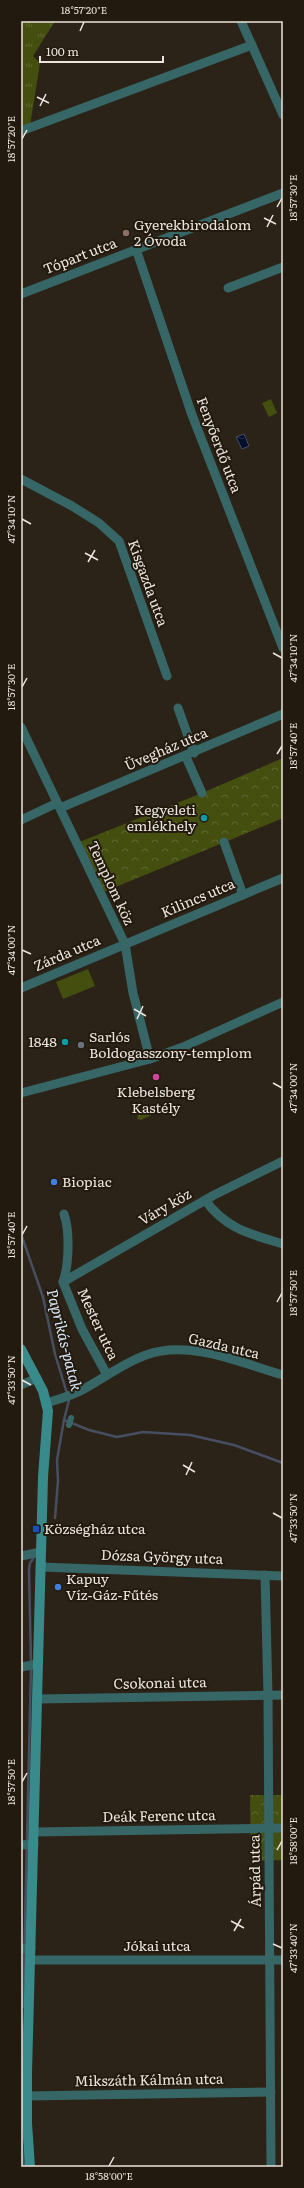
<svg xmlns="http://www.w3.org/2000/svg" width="304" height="2188" viewBox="0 0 304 2188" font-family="Literata,serif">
<defs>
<pattern id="grass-tufts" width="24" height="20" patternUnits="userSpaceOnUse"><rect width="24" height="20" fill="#444e0f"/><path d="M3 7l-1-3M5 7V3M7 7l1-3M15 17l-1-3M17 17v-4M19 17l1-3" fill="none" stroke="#5f6732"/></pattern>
<pattern id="park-crowns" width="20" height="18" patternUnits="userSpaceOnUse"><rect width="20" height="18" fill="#444e0f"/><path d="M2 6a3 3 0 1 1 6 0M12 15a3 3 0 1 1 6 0" fill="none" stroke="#5f6732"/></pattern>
<pattern id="water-ripples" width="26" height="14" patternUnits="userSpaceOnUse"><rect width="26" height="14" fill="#000f2d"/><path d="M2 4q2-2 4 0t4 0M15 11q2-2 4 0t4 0" fill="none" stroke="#25324b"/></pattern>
</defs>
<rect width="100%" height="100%" fill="#2c2318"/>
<g fill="url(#grass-tufts)">
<path d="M21,21H55L33,56L40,63L30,126L21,129Z"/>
<path d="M152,1108L156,1110V1113L141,1120L137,1119L138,1115Z"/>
</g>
<g fill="url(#park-crowns)">
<path d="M283,758V818L101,893L77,843L202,793Z"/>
<path d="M250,1795H283V1860L251,1861Z"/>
</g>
<g fill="#444e0f">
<path d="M271,399L277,413L269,417L262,403Z"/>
<path d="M88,969L95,986L63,999L56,982Z"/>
</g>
<path fill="url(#water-ripples)" stroke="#464f62" d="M244,434L249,446L242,449L236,437Z"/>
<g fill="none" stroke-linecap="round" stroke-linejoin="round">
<g stroke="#464f62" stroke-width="2.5">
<path d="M21,1234L43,1297L55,1354L69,1400L64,1420L89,1430L117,1437L143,1432L190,1435L234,1445L283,1463"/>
<path d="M55,1518L58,1481L57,1460L64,1420"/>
<path d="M31,1663L29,1570L30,1563L33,1559"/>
<path d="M23,2007L31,1668"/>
<path d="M21,2062L22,2024"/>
<path d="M21,2138L24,2167"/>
</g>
<path stroke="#376666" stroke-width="6" d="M69,1425L71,1418"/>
<g stroke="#376666" stroke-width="9">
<path d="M241,21L283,115"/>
<path d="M21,131L252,45"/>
<path d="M136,249L192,415L283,648"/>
<path d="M228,288L283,267"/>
<path d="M21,294L283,193"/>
<path d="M21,479L72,506L99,523L119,541L167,676"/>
<path d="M178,708L194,753"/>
<path d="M21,727L125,944L133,993L150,1059"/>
<path d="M186,757L202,793"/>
<path d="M60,808L283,714"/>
<path d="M21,820L57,803"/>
<path d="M224,842L243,895"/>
<path d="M21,988L283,878"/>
<path d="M21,1093L150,1059L183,1047L283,1002"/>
<path d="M205,1200C226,1229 250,1234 283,1244"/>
<path d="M64,1214C70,1231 69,1265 63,1282L82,1329L107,1375"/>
<path d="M63,1282L214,1195L283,1161"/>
<path d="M21,1385L37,1378"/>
<path d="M47,1403C58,1399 71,1396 82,1390C103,1379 123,1363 146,1355C189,1339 241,1363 283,1375"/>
<path d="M21,1556L41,1552"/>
<path d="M41,1567L283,1576"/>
<path d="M265,1575L268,1695L271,2167"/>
<path d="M21,1667L38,1664"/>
<path d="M38,1699L283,1695"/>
<path d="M35,1832L283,1828"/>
<path d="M21,1845L34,1844"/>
<path d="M21,1949L31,1948"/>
<path d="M31,1960H283"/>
<path d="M27,2096L271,2092"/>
</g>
<path stroke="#398a8b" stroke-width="10" d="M21,1349L43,1391L48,1411L43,1477L27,2072V2123L30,2167"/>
</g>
<path fill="none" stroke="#ebe5dd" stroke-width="1.5" d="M80,31L84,22M37,97L49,103M40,106L46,94M22,139L27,130M277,207L282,198M264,218L276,224M267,227L273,215M22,519L31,524M85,553L98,560M88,562L95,550M273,653L282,658M22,687L27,678M277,754L282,746M22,950L31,954M134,1009L146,1016M137,1019L143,1006M273,1083L282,1088M22,1235L27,1226M277,1302L282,1293M22,1380L31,1385M183,1465L195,1472M186,1475L192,1462M273,1513L282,1518M22,1782L27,1773M277,1850L282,1841M231,1921L244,1928M234,1931L241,1919M273,1944L282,1948M109,2166L114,2157"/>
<circle fill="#8d6e63" stroke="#221a0e" stroke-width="1.5" cx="126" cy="233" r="4"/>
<g fill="#0f9aa8" stroke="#221a0e" stroke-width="1.5">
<circle cx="204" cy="818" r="4"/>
<circle cx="65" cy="1042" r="4"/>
</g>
<circle fill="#6b7280" stroke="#221a0e" stroke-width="1.5" cx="81" cy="1045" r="4"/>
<circle fill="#d1479c" stroke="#221a0e" stroke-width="1.5" cx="156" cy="1077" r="4"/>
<g fill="#3f7fe0" stroke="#221a0e" stroke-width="1.5">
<circle cx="54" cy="1182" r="4"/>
<circle cx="58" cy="1587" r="4"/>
</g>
<rect fill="#1a4fb4" stroke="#221a0e" stroke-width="1.5" x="32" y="1525" width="8" height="8" rx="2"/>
<g text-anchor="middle" stroke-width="4" stroke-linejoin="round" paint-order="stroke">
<g font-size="14" fill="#ebe5dd" stroke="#221a0e" text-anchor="start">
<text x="134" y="230">Gyerekbirodalom<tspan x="134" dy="16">2 Óvoda</tspan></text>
<text x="196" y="815" text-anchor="end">Kegyeleti<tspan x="196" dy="16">emlékhely</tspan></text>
<text x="89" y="1042">Sarlós<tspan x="89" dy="16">Boldogasszony-templom</tspan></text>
<text x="57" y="1047" text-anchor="end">1848</text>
<text x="156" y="1097" text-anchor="middle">Klebelsberg<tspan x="156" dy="16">Kastély</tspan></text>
<text x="62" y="1187">Biopiac</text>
<text x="44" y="1534">Községház utca</text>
<text x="66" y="1584">Kapuy<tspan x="66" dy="16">Víz-Gáz-Fűtés</tspan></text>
</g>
<g font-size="14" fill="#ebe5dd" stroke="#221a0e">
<text transform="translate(80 256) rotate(-21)" y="5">Tópart utca</text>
<text transform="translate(219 445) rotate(69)" y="5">Fenyőerdő utca</text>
<text transform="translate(148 583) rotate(70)" y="5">Kisgazda utca</text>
<text transform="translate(166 749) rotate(-23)" y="5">Üvegház utca</text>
<text transform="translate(111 883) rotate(65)" y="5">Templom köz</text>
<text transform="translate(198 898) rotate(-23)" y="5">Kilincs utca</text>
<text transform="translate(67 953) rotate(-23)" y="5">Zárda utca</text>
<text transform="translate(165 1207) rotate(-30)" y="5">Váry köz</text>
<text transform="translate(98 1324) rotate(65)" y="5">Mester utca</text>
<text transform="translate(224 1346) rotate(13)" y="5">Gazda utca</text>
<text transform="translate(162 1557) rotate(2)" y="5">Dózsa György utca</text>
<text transform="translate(160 1683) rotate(-1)" y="5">Csokonai utca</text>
<text transform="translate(159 1816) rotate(-1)" y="5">Deák Ferenc utca</text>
<text transform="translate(255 1871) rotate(-91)" y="5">Árpád utca</text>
<text x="157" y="1951">Jókai utca</text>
<text transform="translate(149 2080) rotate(-1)" y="5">Mikszáth Kálmán utca</text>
</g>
<g font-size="15" font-style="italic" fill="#d8e6f8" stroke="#221a0e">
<text transform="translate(64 1340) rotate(76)" y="5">Paprikás-patak</text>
</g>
</g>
<rect width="304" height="2188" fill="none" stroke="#221a0e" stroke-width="44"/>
<path d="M40 56v6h123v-6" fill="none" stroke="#ebe5dd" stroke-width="2"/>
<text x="46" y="56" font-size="12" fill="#ebe5dd" stroke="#221a0e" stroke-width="3" paint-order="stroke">100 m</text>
<rect x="22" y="22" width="260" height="2144" fill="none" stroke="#ebe5dd" stroke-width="1.5"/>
<g font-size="10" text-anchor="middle" fill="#ebe5dd">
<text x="84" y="14">18°57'20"E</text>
<text transform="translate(11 139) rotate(-90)" y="4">18°57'20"E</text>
<text transform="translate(293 198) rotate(-90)" y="4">18°57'30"E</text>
<text transform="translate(11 519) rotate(-90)" y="4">47°34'10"N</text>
<text transform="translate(293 658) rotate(-90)" y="4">47°34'10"N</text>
<text transform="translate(11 687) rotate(-90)" y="4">18°57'30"E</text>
<text transform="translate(293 746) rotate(-90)" y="4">18°57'40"E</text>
<text transform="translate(11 950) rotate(-90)" y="4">47°34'00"N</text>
<text transform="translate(293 1088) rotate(-90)" y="4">47°34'00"N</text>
<text transform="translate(11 1235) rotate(-90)" y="4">18°57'40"E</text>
<text transform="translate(293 1293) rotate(-90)" y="4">18°57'50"E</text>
<text transform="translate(11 1380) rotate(-90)" y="4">47°33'50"N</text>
<text transform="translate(293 1518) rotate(-90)" y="4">47°33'50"N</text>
<text transform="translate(11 1782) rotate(-90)" y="4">18°57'50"E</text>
<text transform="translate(293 1841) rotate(-90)" y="4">18°58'00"E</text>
<text transform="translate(293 1948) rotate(-90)" y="4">47°33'40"N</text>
<text x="109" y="2180">18°58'00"E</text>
</g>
</svg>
